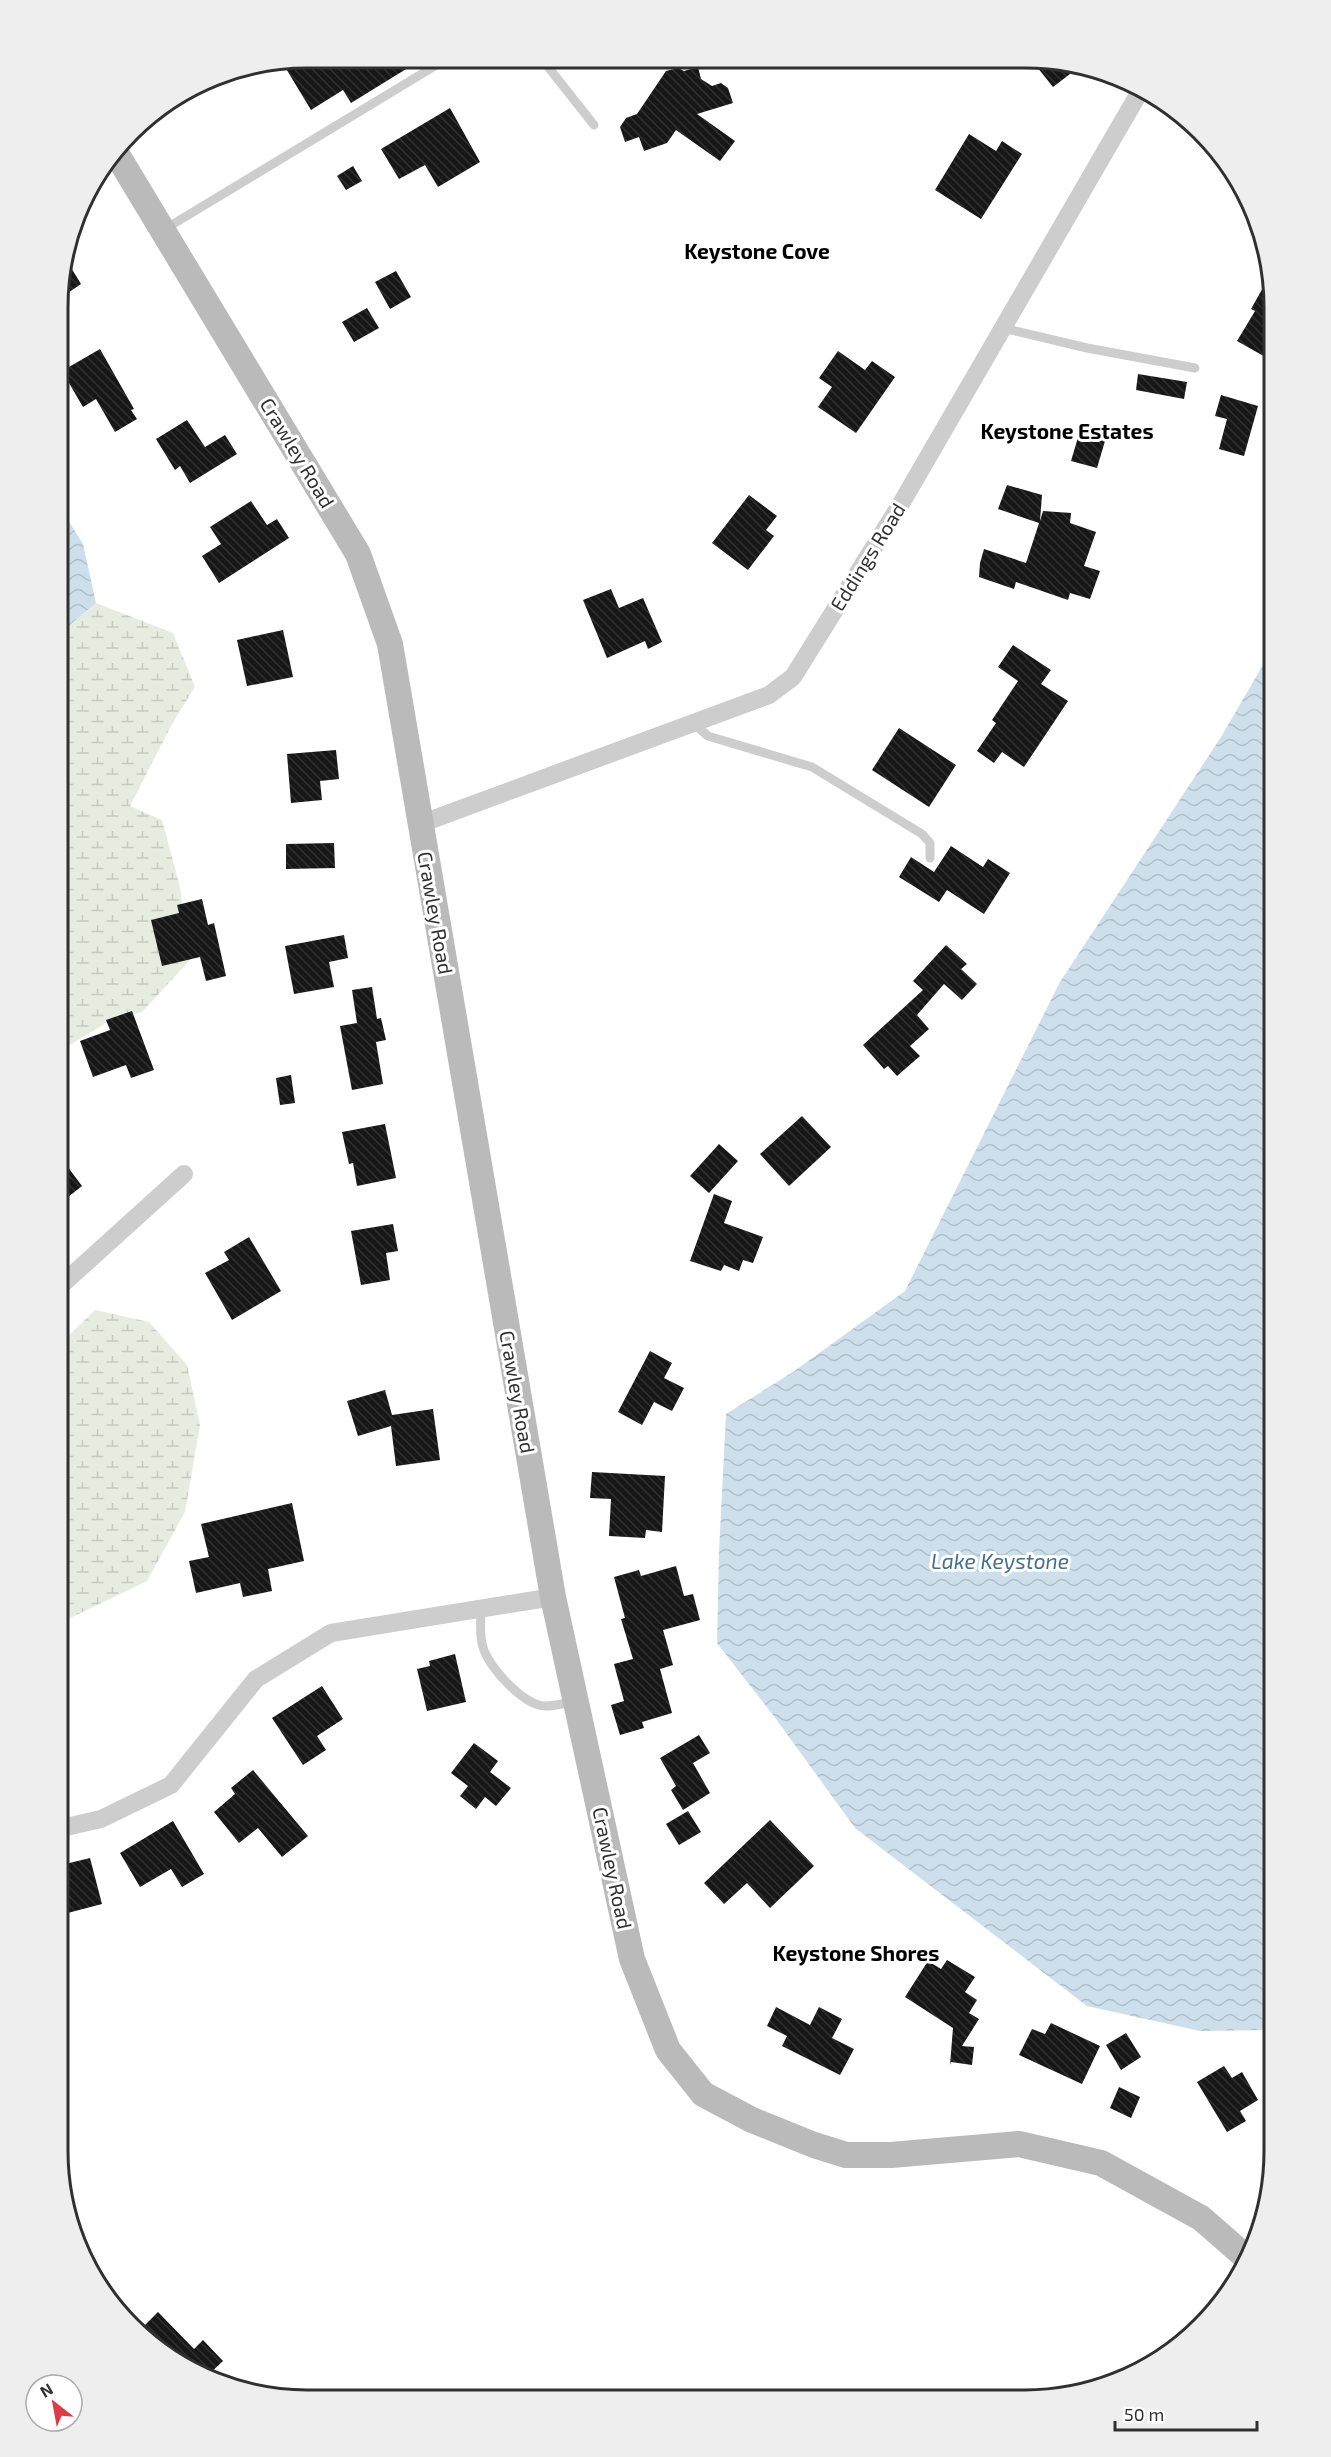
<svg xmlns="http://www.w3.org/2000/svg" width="1331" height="2457" viewBox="0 0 1331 2457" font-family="'Exo 2',sans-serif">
<defs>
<pattern id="wetland-marsh" width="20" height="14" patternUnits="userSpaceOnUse" patternTransform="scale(1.5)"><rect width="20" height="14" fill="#e6ecdf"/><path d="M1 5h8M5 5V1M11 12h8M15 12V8" fill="none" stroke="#c6cbc0"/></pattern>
<pattern id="water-waves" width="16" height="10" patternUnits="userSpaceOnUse" patternTransform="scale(1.5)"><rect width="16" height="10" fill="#ccdfeb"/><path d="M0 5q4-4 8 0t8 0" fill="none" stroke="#b0c0ca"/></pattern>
<pattern id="building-back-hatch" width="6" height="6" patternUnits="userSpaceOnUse" patternTransform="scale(1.5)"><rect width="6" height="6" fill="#171717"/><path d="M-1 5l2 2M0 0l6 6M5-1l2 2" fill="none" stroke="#303030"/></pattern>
</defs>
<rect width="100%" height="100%" fill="#fff"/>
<g fill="url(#wetland-marsh)">
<path d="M96,603L173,633L195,687L172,724L130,806L162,820L180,887L190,960L142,1012L111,1020L58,1052L59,634Z"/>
<path d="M95,1310L149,1322L187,1365L200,1425L185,1512L147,1581L66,1620L58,1619V1346Z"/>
</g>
<g fill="url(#water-waves)">
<path d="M59,505L83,544L96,603L59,634Z"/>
<path d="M1274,646L1273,2030L1200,2031L1087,2006L855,1828L776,1719L717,1643L719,1552L726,1414L793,1372L905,1291L1060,982L1221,737Z"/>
</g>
<g fill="url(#building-back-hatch)">
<path d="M307,57H325L331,67L347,57L424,58L351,103L343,90L311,110L285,67L297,59Z"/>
<path d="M1033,62H1061L1070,74L1053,87Z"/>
<path d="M698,67L701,79L712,86L721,83L728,88L733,103L697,114L735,141L720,161L676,130L667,143L644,151L639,137L625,142L620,127L626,118L637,114L666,71L678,68L684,71Z"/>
<path d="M450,108L480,162L438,187L425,165L399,179L381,149Z"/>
<path d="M969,134L996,151L1002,141L1022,154L981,219L935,190Z"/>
<path d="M353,166L362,181L346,190L337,176Z"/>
<path d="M70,266L81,284L59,299L60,272Z"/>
<path d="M396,271L411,297L390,309L375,282Z"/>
<path d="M1269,277L1274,307V362L1237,341L1255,311L1251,309Z"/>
<path d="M367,308L379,328L354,342L342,322Z"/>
<path d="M100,349L134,409L131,410L137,419L115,432L96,399L83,407L62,371Z"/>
<path d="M838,351L865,370L872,361L895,377L856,433L818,407L832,387L819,378Z"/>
<path d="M1138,374L1187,382L1184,399L1136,390Z"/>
<path d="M1221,395L1258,406L1244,456L1219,449L1227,419L1215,416Z"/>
<path d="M187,420L205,447L225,435L237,454L190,483L180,466L175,470L156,439Z"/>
<path d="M1079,434L1105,441L1097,468L1071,461Z"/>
<path d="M1007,485L1042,495L1040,521L1043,511L1071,513L1070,523L1096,532L1084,566L1100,571L1090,599L1070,593L1068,600L1016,582L1014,589L979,577L980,563L984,549L1026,563L1039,523L998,509Z"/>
<path d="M749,495L777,516L766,530L774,536L748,570L712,543Z"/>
<path d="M251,501L267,525L277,519L289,538L219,583L202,556L221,544L210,527Z"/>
<path d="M611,589L619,608L643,598L662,642L648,649L645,641L607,658L583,600Z"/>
<path d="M283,630L293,677L247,686L237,640Z"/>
<path d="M1013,645L1051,670L1041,684L1068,701L1024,767L1002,752L994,763L977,751L996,723L992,720L1018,681L998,667Z"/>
<path d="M899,728L956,765L929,807L872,770Z"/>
<path d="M336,750L339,779L320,781L322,800L291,803L287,754Z"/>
<path d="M334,843L335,868L286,869V844Z"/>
<path d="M951,846L983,867L988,859L1010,873L984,914L947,890L939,902L899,877L911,857L934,872Z"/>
<path d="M202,899L208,925L214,923L226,976L206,981L200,957L162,966L151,920L179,913L177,905Z"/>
<path d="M344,935L348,958L329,962L334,987L294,994L285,946Z"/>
<path d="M946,945L967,964L961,969L977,984L962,1000L944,984L917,1015L929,1029L910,1046L920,1056L897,1076L888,1066L884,1069L863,1045L923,990L913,981Z"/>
<path d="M372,987L377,1019L381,1018L386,1040L376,1042L383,1084L352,1090L340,1026L357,1023L352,990Z"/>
<path d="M132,1011L154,1070L131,1078L126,1065L93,1077L80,1041L110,1030L106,1020Z"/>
<path d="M291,1075L295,1103L280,1105L276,1078Z"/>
<path d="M802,1116L831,1147L789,1186L760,1154Z"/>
<path d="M385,1124L396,1178L357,1186L353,1163L349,1164L342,1132Z"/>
<path d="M719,1144L738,1161L709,1193L690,1176Z"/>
<path d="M58,1154L82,1186L58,1205Z"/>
<path d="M714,1194L732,1201L724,1223L763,1237L753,1263L743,1260L739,1271L724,1265L721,1271L690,1261Z"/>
<path d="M393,1224L398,1251L386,1253L390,1280L361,1285L351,1231Z"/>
<path d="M249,1237L281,1291L232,1320L205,1273L229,1260L224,1252Z"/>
<path d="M650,1351L672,1363L664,1378L684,1388L672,1411L654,1402L642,1425L618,1412Z"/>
<path d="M385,1390L392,1415L433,1409L440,1460L396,1466L391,1426L358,1436L347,1401Z"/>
<path d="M592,1472L665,1476L662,1532L646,1530L645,1538L609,1536L611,1499L590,1498Z"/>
<path d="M292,1503L304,1561L268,1569L272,1591L243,1597L240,1583L196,1593L189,1561L209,1557L201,1524Z"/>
<path d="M676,1566L684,1596L693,1594L700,1620L663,1630L673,1665L660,1669L672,1713L642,1722L644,1728L620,1735L611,1705L624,1701L614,1664L633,1659L621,1619L625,1618L614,1577L639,1570L641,1576Z"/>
<path d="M455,1654L466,1702L427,1711L417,1669L430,1666L429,1661Z"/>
<path d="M322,1686L343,1719L317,1736L326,1750L303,1765L272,1718Z"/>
<path d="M699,1735L710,1753L693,1763L710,1793L683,1810L671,1790L676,1786L660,1758Z"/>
<path d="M474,1743L498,1761L490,1772L511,1788L496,1806L485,1797L476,1809L460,1796L468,1786L451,1773Z"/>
<path d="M253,1770L308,1836L282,1857L258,1828L239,1843L214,1812L235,1794L231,1788Z"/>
<path d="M688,1811L701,1832L679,1845L666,1824Z"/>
<path d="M770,1820L814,1866L770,1908L747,1883L724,1904L704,1883Z"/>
<path d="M173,1821L204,1874L182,1887L171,1869L140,1887L120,1853Z"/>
<path d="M90,1858L102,1904L60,1915L57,1907V1866Z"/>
<path d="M947,1960L975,1977L965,1992L977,2000L969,2013L979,2019L962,2046L974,2047L972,2065L951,2062L950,2065L953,2028L905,1997L928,1961L941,1969Z"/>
<path d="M776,2007L810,2025L819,2007L842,2019L832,2038L854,2049L840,2075L782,2046L787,2036L767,2026Z"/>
<path d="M1051,2023L1100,2046L1082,2084L1019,2055L1032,2029L1045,2034Z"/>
<path d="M1126,2033L1141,2057L1121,2070L1106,2045Z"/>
<path d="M1224,2066L1232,2078L1242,2072L1258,2100L1240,2111L1246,2121L1227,2132L1197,2082Z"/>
<path d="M1119,2087L1140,2097L1131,2118L1110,2108Z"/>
<path d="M158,2312L194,2349L203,2340L223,2361L206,2377L197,2374L142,2338L137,2333Z"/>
</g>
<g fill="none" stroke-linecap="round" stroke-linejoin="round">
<g stroke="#cdcdcd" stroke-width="9">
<path d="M541,58L594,125"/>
<path d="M165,229L448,58"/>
<path d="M1003,328L1087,348L1195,368"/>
<path d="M693,723L708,736L812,767L922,834L930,843V858"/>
<path d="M481,1609C481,1621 479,1635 483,1647C488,1667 524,1706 546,1706C555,1706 565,1703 574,1702"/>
</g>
<g stroke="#cdcdcd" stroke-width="18">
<path d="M420,824L769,695L793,677L902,502L1142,88"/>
<path d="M58,1288L184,1174"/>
<path d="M57,1829L101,1819L171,1785L256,1679L331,1633L553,1597"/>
</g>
<path stroke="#bababa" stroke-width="26" d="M116,153L358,554L390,644L553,1597L632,1959L668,2050L703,2094L752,2120L814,2145L846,2155H891L1019,2144L1101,2163L1201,2218L1248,2259"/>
</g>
<g text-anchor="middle" stroke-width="6" stroke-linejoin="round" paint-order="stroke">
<g font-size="20" fill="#303030" stroke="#fff">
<text transform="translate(297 453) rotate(59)" y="7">Crawley Road</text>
<text transform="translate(868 557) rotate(-58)" y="7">Eddings Road</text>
<text transform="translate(435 913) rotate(80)" y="7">Crawley Road</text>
<text transform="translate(517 1392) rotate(80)" y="7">Crawley Road</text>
<text transform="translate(612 1868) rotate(78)" y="7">Crawley Road</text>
</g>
<g font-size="21" font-weight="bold" fill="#000" stroke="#fff">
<text x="757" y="259">Keystone Cove</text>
<text x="1067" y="439">Keystone Estates</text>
<text x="856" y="1961">Keystone Shores</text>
</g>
<g font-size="21" font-style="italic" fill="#41708f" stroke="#fff">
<text x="1000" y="1569">Lake Keystone</text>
</g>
</g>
<path d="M0 0H1331V2457H0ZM307 68H1025A239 239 0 0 1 1264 307V2151A239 239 0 0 1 1025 2390H307A239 239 0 0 1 68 2151V307A239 239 0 0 1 307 68Z" fill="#eee" fill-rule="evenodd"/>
<path fill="none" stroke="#303030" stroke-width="3" d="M307 68H1025A239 239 0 0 1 1264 307V2151A239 239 0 0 1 1025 2390H307A239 239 0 0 1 68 2151V307A239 239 0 0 1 307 68Z"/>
<g transform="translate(54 2403) rotate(329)"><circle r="28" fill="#ffffff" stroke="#acacac" stroke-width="1.5"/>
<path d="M0-4.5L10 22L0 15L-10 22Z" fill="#de3b46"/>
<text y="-9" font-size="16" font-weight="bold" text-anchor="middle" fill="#303030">N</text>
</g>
<path d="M1115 2421v9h142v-9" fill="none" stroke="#303030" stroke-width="3"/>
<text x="1124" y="2421" font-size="18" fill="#303030" stroke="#ffffff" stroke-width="4.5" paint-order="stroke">50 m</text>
</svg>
